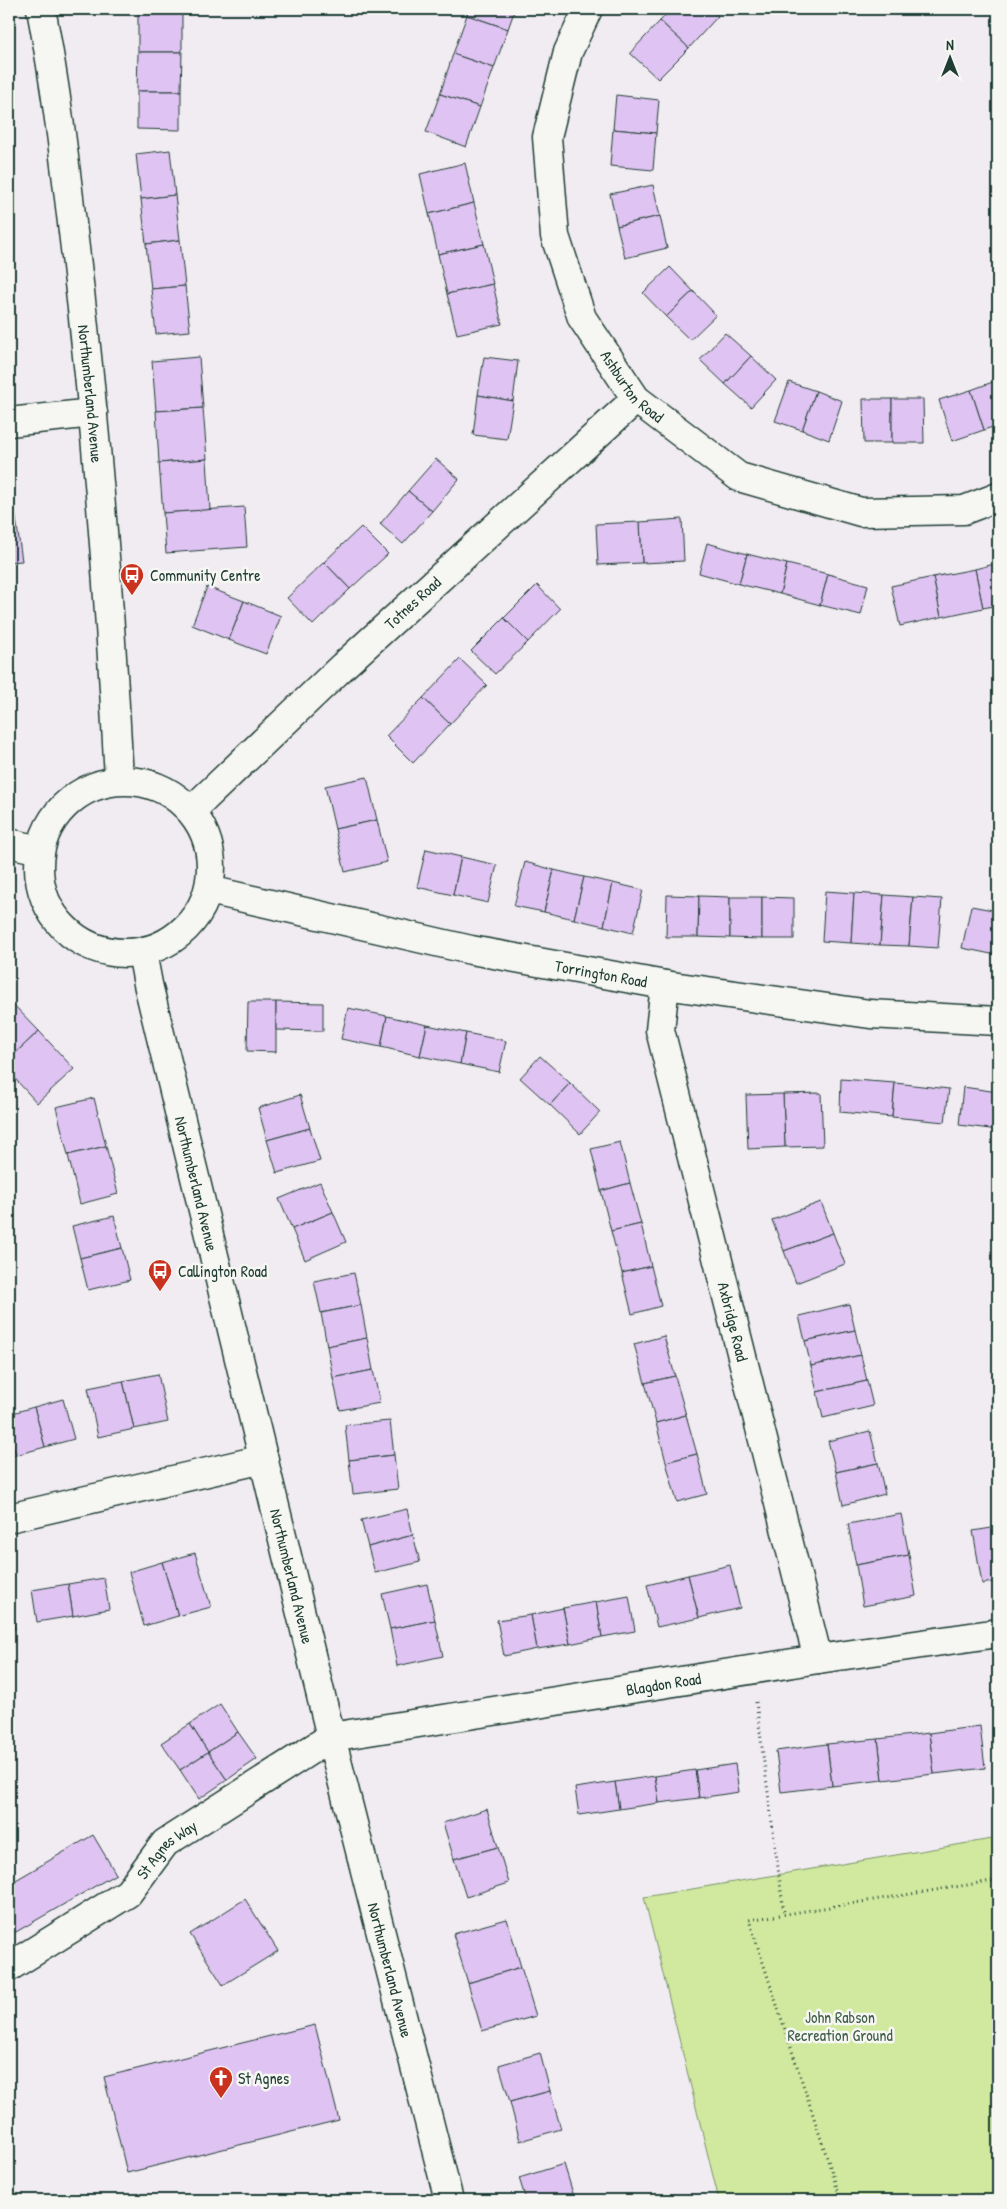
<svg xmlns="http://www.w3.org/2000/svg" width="1007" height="2209" viewBox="0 0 1007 2209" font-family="'Patrick Hand',sans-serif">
<rect width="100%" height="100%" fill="#f1ecf2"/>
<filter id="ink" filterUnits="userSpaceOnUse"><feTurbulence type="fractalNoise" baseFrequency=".02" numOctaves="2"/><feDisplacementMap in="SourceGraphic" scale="10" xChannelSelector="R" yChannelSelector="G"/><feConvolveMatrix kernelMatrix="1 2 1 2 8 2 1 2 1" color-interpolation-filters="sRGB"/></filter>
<g filter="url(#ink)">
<path fill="#d0e99f" stroke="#78936a" d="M998,1838V2200H719L644,1897Z"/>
<g fill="#dfc3f2" stroke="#1f3d34">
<rect x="138" y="9" width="44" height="4"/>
<path d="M469,9H515L508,29L467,15Z"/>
<path d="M671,9H710L718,16L689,48L660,21Z"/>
<rect x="138" y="13" width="44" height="39"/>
<path d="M467,15L508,29L494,68L453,54Z"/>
<path d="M660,21L689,48L658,79L630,53Z"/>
<path d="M138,52H182L181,91H137Z"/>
<path d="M453,54L494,68L480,107L440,94Z"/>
<path d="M137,91H181V130L137,129Z"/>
<path d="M440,94L480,107L466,147L426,132Z"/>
<path d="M616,95L659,100L656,133L613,129Z"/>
<path d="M613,129L656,133L653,170L610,166Z"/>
<path d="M170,150L175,195L141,199L136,154Z"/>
<path d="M465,163L474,203L429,214L420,174Z"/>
<path d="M653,185L660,216L617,226L610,194Z"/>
<path d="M175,195L180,240L146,244L141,199Z"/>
<path d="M474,203L484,244L438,254L429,214Z"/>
<path d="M660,216L667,248L625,258L617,226Z"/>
<path d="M180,240L185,286L151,289L146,244Z"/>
<path d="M484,244L493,284L447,294L438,254Z"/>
<path d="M670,267L693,291L666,317L643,293Z"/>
<path d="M493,284L502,324L457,334L447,294Z"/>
<path d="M185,286L190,331L156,334L151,289Z"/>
<path d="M693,291L716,315L690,340L666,317Z"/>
<path d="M725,333L751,356L725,384L700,360Z"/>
<path d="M751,356L776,380L751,407L725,384Z"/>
<path d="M199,357L203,408L156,411L152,361Z"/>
<path d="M484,357L518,361L513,401L478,395Z"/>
<path d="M998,380V425L984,430L971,390Z"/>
<path d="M789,382L816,391L802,430L775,421Z"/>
<path d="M971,390L984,430L952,441L939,400Z"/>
<path d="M816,391L842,401L829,440L802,430Z"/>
<path d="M478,395L513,401L507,439L473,435Z"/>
<path d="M863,399H892V443H864Z"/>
<path d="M892,399H923L924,443H892Z"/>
<path d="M203,408L207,459L159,463L156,411Z"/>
<path d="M207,459L210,510L163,513L159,463Z"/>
<path d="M436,459L459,479L432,511L408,491Z"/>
<path d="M9,476H10L22,561L9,562Z"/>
<path d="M408,491L432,511L403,544L380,524Z"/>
<path d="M244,507L247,547L166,553L163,513Z"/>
<path d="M682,519L684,561L642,563L640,522Z"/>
<path d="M640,522L642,563L598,565L596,524Z"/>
<path d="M361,527L388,554L350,589L324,562Z"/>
<path d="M707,543L747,554L739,584L699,573Z"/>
<path d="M747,554L787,564L780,594L739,584Z"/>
<path d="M324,562L350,589L313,625L287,598Z"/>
<path d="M998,563V605L983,608L975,569Z"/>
<path d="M787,564L828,574L820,605L780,594Z"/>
<path d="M975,569L983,608L941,617L933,577Z"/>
<path d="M828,574L868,585L861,615L820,605Z"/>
<path d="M933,577L941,617L900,626L891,586Z"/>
<path d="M537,585L560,609L528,642L504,618Z"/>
<path d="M207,587L244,601L229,640L192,625Z"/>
<path d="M244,601L281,616L266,654L229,640Z"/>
<path d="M504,618L528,642L495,674L471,651Z"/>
<path d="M460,659L487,685L450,724L423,698Z"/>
<path d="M423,698L450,724L413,763L386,736Z"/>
<path d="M367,777L377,820L335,829L325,786Z"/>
<path d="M377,820L387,862L345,872L335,829Z"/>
<path d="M426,849L461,857L453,895L417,887Z"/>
<path d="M461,857L497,865L488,903L453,895Z"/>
<path d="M525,862L554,870L544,912L514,906Z"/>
<path d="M554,870L584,877L574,919L544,912Z"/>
<path d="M584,877L613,883L604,926L574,919Z"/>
<path d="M613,883L643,890L633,933L604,926Z"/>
<path d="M825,891L854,893L851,943L822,941Z"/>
<path d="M854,893L884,895L880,945L851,943Z"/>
<path d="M667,895L699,896L698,937H666Z"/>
<path d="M884,895L913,897L909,946L880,945Z"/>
<path d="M699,896L730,897V938L698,937Z"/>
<path d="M730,897H762V939L730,938Z"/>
<path d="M762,897L794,898V939H762Z"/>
<path d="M913,897L942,899L938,948L909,946Z"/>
<path d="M971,906L998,911V943L996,955L962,948Z"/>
<path d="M9,1000L39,1031L9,1059Z"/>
<path d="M248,1002H276V1052L247,1051Z"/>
<path d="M276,1002L323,1003V1031L276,1030Z"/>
<path d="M348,1008L387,1016L381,1047L341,1039Z"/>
<path d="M387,1016L427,1025L420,1056L381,1047Z"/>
<path d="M427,1025L466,1033L460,1064L420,1056Z"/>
<path d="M39,1031L74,1069L37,1103L9,1072V1059Z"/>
<path d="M466,1033L506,1041L499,1072L460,1064Z"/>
<path d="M540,1056L570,1083L550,1105L520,1078Z"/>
<path d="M841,1079L895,1083L892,1117L840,1112Z"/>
<path d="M570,1083L600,1112L580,1134L550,1105Z"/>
<path d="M895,1083L949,1089L945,1122L892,1117Z"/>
<path d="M963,1087L998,1092V1130L959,1125Z"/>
<path d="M821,1093L823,1146L785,1147L783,1094Z"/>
<path d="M783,1094L785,1147L748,1149L746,1095Z"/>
<path d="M300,1095L310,1128L267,1140L258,1108Z"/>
<path d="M94,1098L106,1146L68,1155L56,1107Z"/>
<path d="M310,1128L320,1161L277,1173L267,1140Z"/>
<path d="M620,1142L630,1183L601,1191L591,1149Z"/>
<path d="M106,1146L118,1194L80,1204L68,1155Z"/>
<path d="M320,1182L333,1212L292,1229L279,1199Z"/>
<path d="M630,1183L641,1224L611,1231L601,1191Z"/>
<path d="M821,1202L833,1233L784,1251L772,1220Z"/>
<path d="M333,1212L346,1242L305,1260L292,1229Z"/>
<path d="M114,1216L122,1248L80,1258L72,1226Z"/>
<path d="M641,1224L651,1266L622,1273L611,1231Z"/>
<path d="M833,1233L845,1264L796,1283L784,1251Z"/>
<path d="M122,1248L130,1280L88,1290L80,1258Z"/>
<path d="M651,1266L661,1306L632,1314L622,1273Z"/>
<path d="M354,1273L361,1305L321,1313L314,1281Z"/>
<path d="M849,1304L855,1330L805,1341L799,1316Z"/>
<path d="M361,1305L367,1338L327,1346L321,1313Z"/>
<path d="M855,1330L861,1355L811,1366L805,1341Z"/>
<path d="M664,1336L675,1376L645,1383L634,1344Z"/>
<path d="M367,1338L373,1370L333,1378L327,1346Z"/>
<path d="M861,1355L867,1381L817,1392L811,1366Z"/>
<path d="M373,1370L380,1403L340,1410L333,1378Z"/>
<path d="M158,1374L168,1422L134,1429L123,1381Z"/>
<path d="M675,1376L686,1415L656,1423L645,1383Z"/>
<path d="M123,1381L134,1429L98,1437L88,1388Z"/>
<path d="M867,1381L873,1406L823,1418L817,1392Z"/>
<path d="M63,1399L74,1439L45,1447L34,1407Z"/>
<path d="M34,1407L45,1447L16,1455L9,1431V1414Z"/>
<path d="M686,1415L697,1454L666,1462L656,1423Z"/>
<path d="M390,1421L394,1455L349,1460L345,1425Z"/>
<path d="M9,1431L16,1455L9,1457Z"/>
<path d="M870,1431L878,1463L836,1472L828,1441Z"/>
<path d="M697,1454L707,1494L677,1502L666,1462Z"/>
<path d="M394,1455L398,1489L353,1494L349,1460Z"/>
<path d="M878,1463L885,1494L843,1505L836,1472Z"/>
<path d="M407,1509L413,1535L368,1547L361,1520Z"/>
<path d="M901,1514L909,1555L856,1565L848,1524Z"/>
<path d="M998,1527V1581L982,1584L973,1531Z"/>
<path d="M413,1535L420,1562L375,1573L368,1547Z"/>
<path d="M195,1553L211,1607L178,1616L162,1562Z"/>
<path d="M909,1555L916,1596L863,1606L856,1565Z"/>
<path d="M162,1562L178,1616L144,1626L129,1572Z"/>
<path d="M730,1565L740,1608L699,1618L688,1575Z"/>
<path d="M688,1575L699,1618L657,1627L647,1585Z"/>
<path d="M104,1578L109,1609L73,1616L68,1584Z"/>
<path d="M68,1584L73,1616L37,1622L32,1590Z"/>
<path d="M427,1584L435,1620L390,1629L382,1594Z"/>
<path d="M629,1596L635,1631L602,1637L596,1602Z"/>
<path d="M596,1602L602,1637L570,1644L563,1608Z"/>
<path d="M9,1605L15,1629L9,1630Z"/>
<path d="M563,1608L570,1644L537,1649L531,1615Z"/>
<path d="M531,1615L537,1649L504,1656L497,1620Z"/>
<path d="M435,1620L443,1656L397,1666L390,1629Z"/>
<path d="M220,1704L238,1732L208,1752L190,1724Z"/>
<path d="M190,1724L208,1752L180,1770L161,1743Z"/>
<path d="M980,1726L985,1768L934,1774L929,1733Z"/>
<path d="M238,1732L257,1759L227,1780L208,1752Z"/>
<path d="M929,1733L934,1774L883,1780L878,1739Z"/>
<path d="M878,1739L883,1780L832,1786L827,1744Z"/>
<path d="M827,1744L832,1786L781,1792L776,1751Z"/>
<path d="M208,1752L227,1780L199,1799L180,1770Z"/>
<path d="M735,1764L739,1792L699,1798L695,1770Z"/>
<path d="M695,1770L699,1798L659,1803L655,1776Z"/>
<path d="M655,1776L659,1803L619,1809L615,1782Z"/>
<path d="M615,1782L619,1809L579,1815L575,1788Z"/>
<path d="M487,1809L498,1847L454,1859L443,1823Z"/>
<path d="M93,1835L116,1874L9,1936V1884Z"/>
<path d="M498,1847L509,1883L466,1897L454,1859Z"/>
<path d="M245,1899L278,1951L223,1985L190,1934Z"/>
<path d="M507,1919L521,1967L468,1983L453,1934Z"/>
<path d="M521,1967L536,2016L482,2031L468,1983Z"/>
<path d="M315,2025L339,2120L127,2173L104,2077Z"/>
<path d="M540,2053L550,2091L510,2102L499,2065Z"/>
<path d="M550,2091L561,2129L520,2141L510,2102Z"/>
<path d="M564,2164L575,2200H526L519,2178Z"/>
</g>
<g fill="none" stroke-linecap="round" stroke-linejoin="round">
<g stroke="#1f3d34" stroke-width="31">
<g id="minor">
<path id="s1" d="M41,9C56,86 65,163 74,240C96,420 110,600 119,780"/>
<path id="s2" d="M588,9L568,52L547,137L555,236L582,318L636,399L739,477L861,512L964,510L998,497"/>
<path d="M9,422L93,413"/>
<circle cx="125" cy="867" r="86"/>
<path id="s3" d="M191,811L343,666L636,399"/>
<path d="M9,843L40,850"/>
<path id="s4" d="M209,890L471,950L665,985L870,1014L998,1021"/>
<path id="s5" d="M142,952L148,984L331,1737L449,2200"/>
<path id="s6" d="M665,985L660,1030L818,1659"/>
<path d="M9,1518L264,1459"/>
<path id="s7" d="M9,1967L128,1893L165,1843L331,1737L818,1659L998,1633"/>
</g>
</g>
<g stroke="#1f3d34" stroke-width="3" stroke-dasharray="1 4" stroke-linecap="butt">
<path d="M756,1702L784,1913"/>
<path d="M841,2200L749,1920L998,1880"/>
</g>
<use href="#minor" stroke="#f6f6f2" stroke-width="28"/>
</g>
</g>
<defs>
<g id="bus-pin" transform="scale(1.25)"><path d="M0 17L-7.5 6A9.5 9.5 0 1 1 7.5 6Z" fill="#c8321e" stroke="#f6f6f2"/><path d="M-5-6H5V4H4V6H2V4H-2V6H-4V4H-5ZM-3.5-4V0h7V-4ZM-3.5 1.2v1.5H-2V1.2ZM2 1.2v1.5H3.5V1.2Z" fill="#fff"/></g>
<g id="church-pin" transform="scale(1.25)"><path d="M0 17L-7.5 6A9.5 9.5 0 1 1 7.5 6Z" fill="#c8321e" stroke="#f6f6f2"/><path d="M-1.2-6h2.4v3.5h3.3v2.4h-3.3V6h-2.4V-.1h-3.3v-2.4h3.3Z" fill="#fff"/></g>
</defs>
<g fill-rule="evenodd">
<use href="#bus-pin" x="132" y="575"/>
<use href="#bus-pin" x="160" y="1271"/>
<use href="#church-pin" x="221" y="2078"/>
</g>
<g text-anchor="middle" stroke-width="5" stroke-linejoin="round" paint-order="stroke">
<g font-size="16" fill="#1f3d34" stroke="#f6f6f2">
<text dy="6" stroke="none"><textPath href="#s2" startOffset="406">Ashburton Road</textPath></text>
<text dy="6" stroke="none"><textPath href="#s1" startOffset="388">Northumberland Avenue</textPath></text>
<text dy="6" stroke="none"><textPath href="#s3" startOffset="304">Totnes Road</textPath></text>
<text dy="6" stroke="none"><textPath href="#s4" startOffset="401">Torrington Road</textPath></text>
<text dy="6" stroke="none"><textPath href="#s5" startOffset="238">Northumberland Avenue</textPath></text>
<text dy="6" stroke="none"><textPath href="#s6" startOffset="346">Axbridge Road</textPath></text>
<text dy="6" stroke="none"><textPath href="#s5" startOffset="642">Northumberland Avenue</textPath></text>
<text dy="6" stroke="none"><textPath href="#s7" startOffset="736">Blagdon Road</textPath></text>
<text dy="6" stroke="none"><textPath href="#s7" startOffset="199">St Agnes Way</textPath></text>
<text dy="6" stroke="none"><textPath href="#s5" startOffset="1048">Northumberland Avenue</textPath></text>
</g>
<g font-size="16" fill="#1f3d34" stroke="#f6f6f2" text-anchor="start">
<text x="150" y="581">Community Centre</text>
<text x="178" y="1277">Callington Road</text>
<text x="238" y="2084">St Agnes</text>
</g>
<g font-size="16" fill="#425f49" stroke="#f6f6f2">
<text x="840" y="2023">John Rabson<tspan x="840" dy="18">Recreation Ground</tspan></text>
</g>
</g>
<rect width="1007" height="2209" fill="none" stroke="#f6f6f2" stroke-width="30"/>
<rect x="15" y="15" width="977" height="2179" fill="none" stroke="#1f3d34" stroke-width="2" filter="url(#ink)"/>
<g transform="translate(950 58)" stroke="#f6f6f2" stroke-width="4" paint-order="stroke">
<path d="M0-4L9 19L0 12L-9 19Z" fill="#1f3d34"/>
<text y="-8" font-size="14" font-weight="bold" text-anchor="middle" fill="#1f3d34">N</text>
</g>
</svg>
